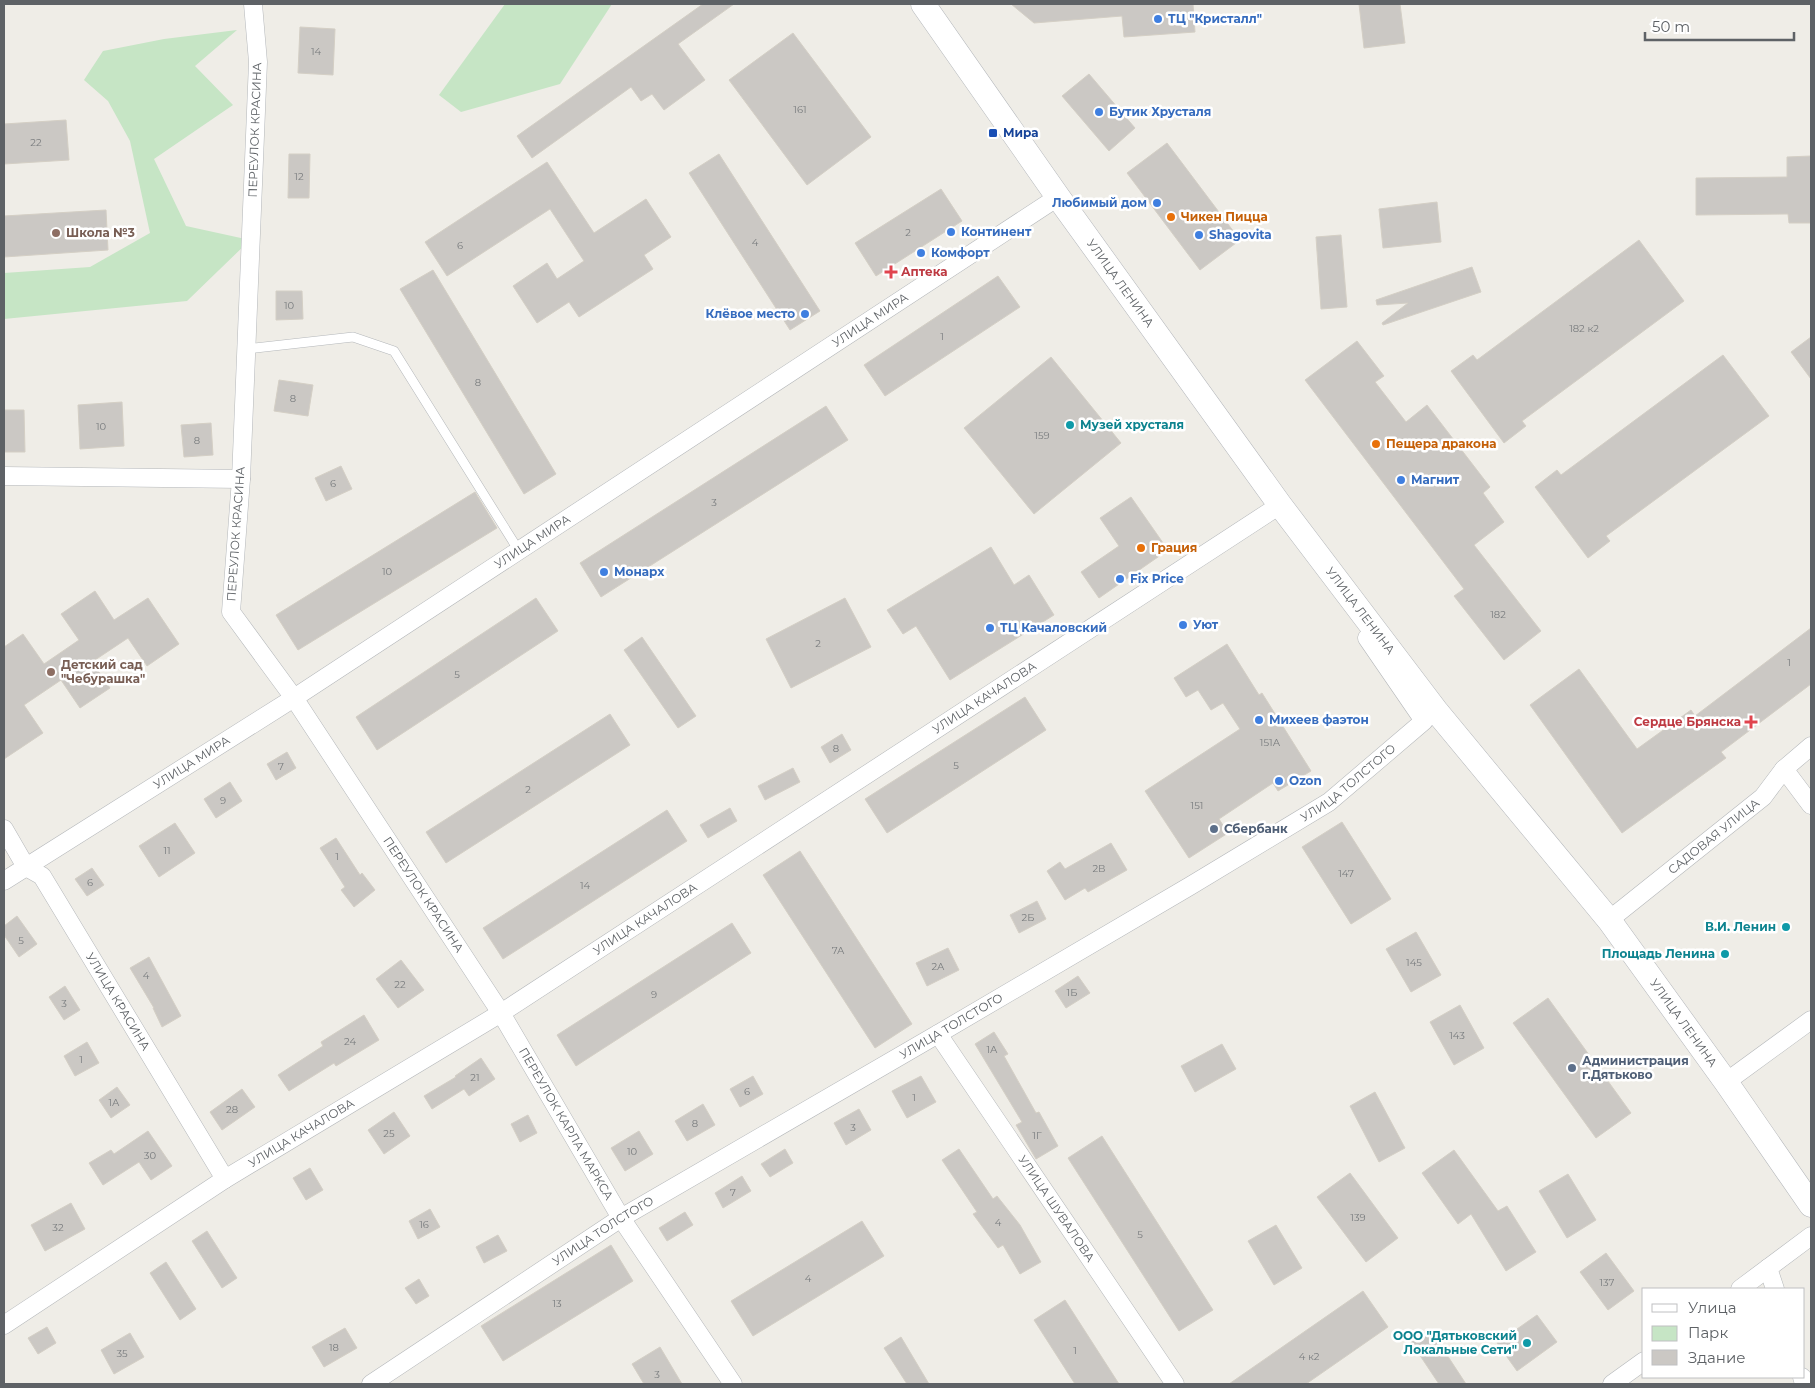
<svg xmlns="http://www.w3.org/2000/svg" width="1815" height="1388" viewBox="0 0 1815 1388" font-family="Montserrat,sans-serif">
<rect width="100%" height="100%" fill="#efede7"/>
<g fill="#c6e5c5">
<path d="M505,4H612L560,84L461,112L439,95Z"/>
<path d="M237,30L195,66L233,105L154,159L186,226L250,240L187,301L4,319V273L90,267L150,233L130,141L108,101L84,80L103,51L164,39Z"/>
</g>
<g fill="#cbc8c4" stroke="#d4cfc5">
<path d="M703,4H734L678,44L705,80L664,110L652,94L641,101L631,87L532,158L517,136Z"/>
<path d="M1011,4H1193L1195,32L1124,37L1122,16L1034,23Z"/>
<path d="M1359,4H1400L1405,43L1364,48Z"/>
<path d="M300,27L335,29L333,75L298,73Z"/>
<path d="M793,33L871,137L807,185L729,80Z"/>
<path d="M1089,74L1135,128L1109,151L1062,96Z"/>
<path d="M66,120L69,160L4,164V124Z"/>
<path d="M1167,143L1240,240L1200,270L1127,173Z"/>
<path d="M289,154H310L309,198H288Z"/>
<path d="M719,154L820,311L790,330L689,173Z"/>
<path d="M1811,156V223H1789L1788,214L1696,215V178L1787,177V157Z"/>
<path d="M547,162L594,233L646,199L671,237L644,255L653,269L579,317L569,302L537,323L513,286L547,263L557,279L584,261L550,209L447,276L425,242Z"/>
<path d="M941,189L962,221L876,276L855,243Z"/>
<path d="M1437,202L1441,242L1383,248L1379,209Z"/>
<path d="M106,210L108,250L4,257V216Z"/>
<path d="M1341,235L1347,307L1321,309L1316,237Z"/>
<path d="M1639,240L1684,301L1522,421L1526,426L1504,443L1451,371L1473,355L1477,360Z"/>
<path d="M1472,267L1481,292L1383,325L1382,323L1408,303L1377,305L1376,300Z"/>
<path d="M433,270L556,474L524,494L400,289Z"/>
<path d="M998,276L1020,307L885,396L864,365Z"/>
<path d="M276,291H302L303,319L276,320Z"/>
<path d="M1811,337V379L1791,352Z"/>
<path d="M1357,341L1384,376L1375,382L1406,422L1427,405L1490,487L1483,493L1504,522L1474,545L1541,631L1504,660L1454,596L1464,589L1305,380Z"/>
<path d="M1723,355L1769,416L1606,536L1610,541L1588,558L1535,487L1557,470L1561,475Z"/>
<path d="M1051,357L1121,443L1034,514L964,428Z"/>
<path d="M279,380L313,385L308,416L274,411Z"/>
<path d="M122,402L124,446L80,449L78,405Z"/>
<path d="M826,406L848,440L601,597L580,563Z"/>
<path d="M4,410H24L25,452H4Z"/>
<path d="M211,423L213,455L184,457L181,425Z"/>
<path d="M341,466L352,489L326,501L315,478Z"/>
<path d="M475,492L497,528L298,650L276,615Z"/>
<path d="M1131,497L1168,550L1099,598L1081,572L1119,546L1100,518Z"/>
<path d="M991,547L1014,585L1029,575L1054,615L950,680L916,626L903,634L887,610Z"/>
<path d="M95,591L114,620L148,598L179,644L147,666L128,638L92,662L110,688L80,708L61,680L24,705L43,733L4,759V647L23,634L44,664L79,640L61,614Z"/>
<path d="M536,598L558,631L377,750L356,717Z"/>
<path d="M845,598L871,647L791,688L766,639Z"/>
<path d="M1811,628V684L1721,752L1726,758L1622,833L1530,705L1579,669L1637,749L1691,710L1695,716Z"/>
<path d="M642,637L696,716L678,728L624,650Z"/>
<path d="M1227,644L1259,695L1262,693L1311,771L1278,791L1273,783L1219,819L1228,833L1189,858L1145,791L1240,729L1223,703L1211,710L1198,690L1186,697L1174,678Z"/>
<path d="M1025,697L1046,730L887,833L865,799Z"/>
<path d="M610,714L630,745L446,863L426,832Z"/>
<path d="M842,734L851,750L830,763L821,747Z"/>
<path d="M287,752L296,768L276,780L267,764Z"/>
<path d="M793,768L800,782L765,800L758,786Z"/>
<path d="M230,782L242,801L216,818L204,799Z"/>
<path d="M730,808L737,821L708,838L700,825Z"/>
<path d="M667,810L687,841L503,959L483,928Z"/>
<path d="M1342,822L1391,899L1351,924L1302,847Z"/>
<path d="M175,823L195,853L159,877L139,846Z"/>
<path d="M336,838L360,875L362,873L375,890L354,907L341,890L345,887L320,848Z"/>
<path d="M1111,843L1127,870L1088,892L1085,888L1065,900L1047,871L1060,862L1065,869Z"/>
<path d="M800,851L912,1024L875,1048L763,875Z"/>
<path d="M92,868L104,885L87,896L75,879Z"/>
<path d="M1037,901L1046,919L1019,933L1010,915Z"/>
<path d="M17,916L37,944L19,957L4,935V926Z"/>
<path d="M732,923L751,953L576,1066L557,1035Z"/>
<path d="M1416,932L1441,975L1411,992L1386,949Z"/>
<path d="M948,948L959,970L927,986L916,963Z"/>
<path d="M149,957L181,1016L162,1027L153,1008H154L130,968Z"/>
<path d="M401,960L424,990L398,1008L376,979Z"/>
<path d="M1078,976L1090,993L1066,1008L1055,991Z"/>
<path d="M65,986L80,1010L64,1020L49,997Z"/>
<path d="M1548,998L1631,1113L1596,1138L1513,1023Z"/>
<path d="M1460,1005L1484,1048L1454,1065L1430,1022Z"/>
<path d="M364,1015L379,1040L336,1066L334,1063L289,1091L278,1075L323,1046L321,1042Z"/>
<path d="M994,1032L1008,1054L1004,1056L1036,1113L1039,1112L1058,1146L1036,1159L1016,1125L1022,1122L975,1044Z"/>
<path d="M87,1042L99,1063L75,1076L64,1056Z"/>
<path d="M1222,1044L1236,1069L1195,1092L1181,1066Z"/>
<path d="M481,1058L495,1079L469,1096L464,1089L432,1109L424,1096L456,1077L455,1076Z"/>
<path d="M753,1076L763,1094L740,1107L730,1089Z"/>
<path d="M921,1076L936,1102L907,1118L892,1091Z"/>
<path d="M117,1087L130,1105L111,1118L99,1100Z"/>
<path d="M242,1089L255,1107L222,1130L210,1112Z"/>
<path d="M1375,1092L1405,1148L1379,1162L1350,1106Z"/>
<path d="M703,1104L715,1125L687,1141L675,1121Z"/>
<path d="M859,1109L871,1130L846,1145L834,1123Z"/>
<path d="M394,1112L410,1136L384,1154L368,1130Z"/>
<path d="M528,1115L537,1133L520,1142L511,1124Z"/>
<path d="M148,1131L172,1166L151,1180L139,1162L103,1185L89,1163L111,1150L114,1154Z"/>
<path d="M639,1131L653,1154L625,1171L611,1148Z"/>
<path d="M1102,1136L1213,1310L1179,1331L1068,1158Z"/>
<path d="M785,1149L793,1163L770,1177L761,1164Z"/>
<path d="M959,1149L993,1199L997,1196L1020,1225L1041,1262L1020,1274L1003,1245L998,1248L973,1214L977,1212L942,1160Z"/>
<path d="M1454,1150L1498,1211L1507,1206L1536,1252L1506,1271L1471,1214L1458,1224L1422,1173Z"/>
<path d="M310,1168L323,1190L306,1200L293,1178Z"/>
<path d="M1350,1173L1398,1238L1366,1262L1317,1197Z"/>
<path d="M1568,1174L1596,1220L1567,1238L1539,1191Z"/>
<path d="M742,1176L751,1191L723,1208L715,1193Z"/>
<path d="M71,1203L85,1229L45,1251L31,1225Z"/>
<path d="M430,1209L440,1227L418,1239L409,1221Z"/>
<path d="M685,1212L693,1225L667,1241L659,1228Z"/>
<path d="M862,1221L884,1256L753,1336L731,1301Z"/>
<path d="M1276,1225L1302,1268L1274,1285L1248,1241Z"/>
<path d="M207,1231L237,1278L222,1288L192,1241Z"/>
<path d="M498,1235L507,1251L484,1263L476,1247Z"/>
<path d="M611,1245L633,1281L503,1361L481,1326Z"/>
<path d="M1606,1253L1634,1291L1608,1310L1580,1272Z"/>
<path d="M166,1262L196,1309L180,1320L150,1273Z"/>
<path d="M419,1279L429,1296L416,1304L405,1288Z"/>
<path d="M1363,1291L1388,1327L1306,1384H1229Z"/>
<path d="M1065,1300L1119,1384H1075L1034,1320Z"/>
<path d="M1537,1315L1557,1342L1517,1371L1497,1343Z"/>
<path d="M47,1327L56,1343L38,1354L28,1338Z"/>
<path d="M345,1328L357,1348L324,1367L312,1347Z"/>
<path d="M1430,1329L1466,1384H1439L1411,1342Z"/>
<path d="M130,1333L144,1357L114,1374L101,1350Z"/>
<path d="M901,1337L929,1384H907L884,1348Z"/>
<path d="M660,1347L682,1384H644L632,1364Z"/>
</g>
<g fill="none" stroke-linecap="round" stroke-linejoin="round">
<g stroke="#b4b7ba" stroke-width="10">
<path id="lane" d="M246,349L353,337L394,351L519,551"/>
</g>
<g stroke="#b4b7ba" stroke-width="19">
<g id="street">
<path id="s1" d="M253,4L258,62L241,479L231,612L294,698L501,1013L621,1218L733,1384"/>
<path d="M4,476L241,479"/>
<path d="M1784,769L1811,805"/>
<path id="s2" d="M4,829L26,867L42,876L225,1179"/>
<path id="s3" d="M4,881L294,698L1058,197"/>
<path id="s4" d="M1609,920L1763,797L1784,769L1811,746"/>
<path id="s5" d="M938,1034L1175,1384"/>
<path d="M1726,1082L1811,1020"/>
<path d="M1768,1268L1775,1289"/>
<path d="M1740,1289L1811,1236"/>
<path id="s6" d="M4,1325L225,1179L501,1013L1280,505"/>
<path d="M1802,1377L1804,1384"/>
<path id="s7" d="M371,1384L621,1218L938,1034L1190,886L1329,802L1424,721L1367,638"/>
<path d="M1612,1384L1644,1361"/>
</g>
</g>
<g stroke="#b3b6ba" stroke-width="25">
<g id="secondary">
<path id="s8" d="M923,4L1058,197L1280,505L1437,712L1609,920L1726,1082L1811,1205"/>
</g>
</g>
<use href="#lane" stroke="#fff" stroke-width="9"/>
<use href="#street" stroke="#fff" stroke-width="18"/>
<use href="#secondary" stroke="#fff" stroke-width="24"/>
</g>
<g fill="#3f7fe0" stroke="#fff" stroke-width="2">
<circle cx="1158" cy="19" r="5"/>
<circle cx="1099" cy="112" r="5"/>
<circle cx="1157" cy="203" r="5"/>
<circle cx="951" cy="232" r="5"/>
<circle cx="1199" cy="235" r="5"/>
<circle cx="921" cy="253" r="5"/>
<circle cx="805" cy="314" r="5"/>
<circle cx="1401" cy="480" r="5"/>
<circle cx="604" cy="572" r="5"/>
<circle cx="1120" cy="579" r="5"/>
<circle cx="1183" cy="625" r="5"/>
<circle cx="990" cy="628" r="5"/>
<circle cx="1259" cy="720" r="5"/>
<circle cx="1279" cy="781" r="5"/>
</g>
<rect fill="#1a4fb4" stroke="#fff" stroke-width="2" x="988" y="128" width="10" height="10" rx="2.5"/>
<g fill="#e8710a" stroke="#fff" stroke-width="2">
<circle cx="1171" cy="217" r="5"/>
<circle cx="1376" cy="444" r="5"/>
<circle cx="1141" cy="548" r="5"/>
</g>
<g fill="#8d6e63" stroke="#fff" stroke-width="2">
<circle cx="56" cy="233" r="5"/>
<circle cx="51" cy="672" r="5"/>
</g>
<g fill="#e0444e" stroke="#fff" stroke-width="2">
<path d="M888.5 264.5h5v5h5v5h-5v5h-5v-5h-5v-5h5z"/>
<path d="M1748.5 714.5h5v5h5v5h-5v5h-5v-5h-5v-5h5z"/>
</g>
<g fill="#0f9aa8" stroke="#fff" stroke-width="2">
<circle cx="1070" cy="425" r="5"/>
<circle cx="1786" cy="927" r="5"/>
<circle cx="1725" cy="954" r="5"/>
<circle cx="1527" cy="1343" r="5"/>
</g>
<g fill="#5c6f8a" stroke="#fff" stroke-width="2">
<circle cx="1214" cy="829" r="5"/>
<circle cx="1572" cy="1068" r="5"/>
</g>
<g text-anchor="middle" stroke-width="5" stroke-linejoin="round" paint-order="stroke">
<g font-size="10" fill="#797c7e">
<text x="316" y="55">14</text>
<text x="800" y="113">161</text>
<text x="36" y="146">22</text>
<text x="299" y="180">12</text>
<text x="908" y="236">2</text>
<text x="755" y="246">4</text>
<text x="460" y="249">6</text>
<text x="289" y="309">10</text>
<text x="1584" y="332">182 к2</text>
<text x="942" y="340">1</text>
<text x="478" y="386">8</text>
<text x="293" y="402">8</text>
<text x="101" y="430">10</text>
<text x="1042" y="439">159</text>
<text x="197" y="444">8</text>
<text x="333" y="487">6</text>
<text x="714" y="506">3</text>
<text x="387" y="575">10</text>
<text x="1498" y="618">182</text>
<text x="818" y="647">2</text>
<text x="1789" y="666">1</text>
<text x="457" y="678">5</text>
<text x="1270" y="746">151А</text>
<text x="836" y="752">8</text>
<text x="956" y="769">5</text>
<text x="281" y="770">7</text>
<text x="528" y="793">2</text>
<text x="223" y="804">9</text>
<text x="1197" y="809">151</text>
<text x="167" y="854">11</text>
<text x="337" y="860">1</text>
<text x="1099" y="872">2В</text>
<text x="1346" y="877">147</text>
<text x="90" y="886">6</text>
<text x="585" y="889">14</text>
<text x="1028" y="921">2Б</text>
<text x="21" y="944">5</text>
<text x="838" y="954">7А</text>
<text x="1414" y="966">145</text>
<text x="938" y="970">2А</text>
<text x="146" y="979">4</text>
<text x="400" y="988">22</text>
<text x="1072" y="996">1Б</text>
<text x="654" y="998">9</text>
<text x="64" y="1007">3</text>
<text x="1457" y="1039">143</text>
<text x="350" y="1045">24</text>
<text x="992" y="1053">1А</text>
<text x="81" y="1063">1</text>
<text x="475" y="1081">21</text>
<text x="747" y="1095">6</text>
<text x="914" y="1101">1</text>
<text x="114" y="1106">1А</text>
<text x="232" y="1113">28</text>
<text x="695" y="1127">8</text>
<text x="853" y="1131">3</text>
<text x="389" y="1137">25</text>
<text x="1037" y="1139">1Г</text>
<text x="632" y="1155">10</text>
<text x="150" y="1159">30</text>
<text x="733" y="1196">7</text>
<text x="1358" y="1221">139</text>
<text x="998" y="1226">4</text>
<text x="424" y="1228">16</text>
<text x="58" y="1231">32</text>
<text x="1140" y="1238">5</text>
<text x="808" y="1282">4</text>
<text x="1607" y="1286">137</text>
<text x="557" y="1307">13</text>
<text x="334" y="1351">18</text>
<text x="1075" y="1354">1</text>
<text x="122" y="1357">35</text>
<text x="1309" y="1360">4 к2</text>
<text x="657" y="1378">3</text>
</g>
<g font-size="12" font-weight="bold" fill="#366cbe" stroke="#fff" text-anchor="start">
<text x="1168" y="23">ТЦ "Кристалл"</text>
<text x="1109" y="116">Бутик Хрусталя</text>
<text x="1147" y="207" text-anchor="end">Любимый дом</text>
<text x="961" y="236">Континент</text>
<text x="1209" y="239">Shagovita</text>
<text x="931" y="257">Комфорт</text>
<text x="795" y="318" text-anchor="end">Клёвое место</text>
<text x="1411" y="484">Магнит</text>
<text x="614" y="576">Монарх</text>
<text x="1130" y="583">Fix Price</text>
<text x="1193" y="629">Уют</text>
<text x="1000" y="632">ТЦ Качаловский</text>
<text x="1269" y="724">Михеев фаэтон</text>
<text x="1289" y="785">Ozon</text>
</g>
<g font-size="12" fill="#5e6266" stroke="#fff">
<text transform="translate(255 130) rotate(-88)" y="4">ПЕРЕУЛОК КРАСИНА</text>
<text dy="4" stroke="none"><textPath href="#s8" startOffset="342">УЛИЦА ЛЕНИНА</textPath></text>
<text dy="4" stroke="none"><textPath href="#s3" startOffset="1032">УЛИЦА МИРА</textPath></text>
<text transform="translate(236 534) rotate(-86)" y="4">ПЕРЕУЛОК КРАСИНА</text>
<text dy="4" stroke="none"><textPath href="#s3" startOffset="628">УЛИЦА МИРА</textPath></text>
<text dy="4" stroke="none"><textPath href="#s8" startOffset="748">УЛИЦА ЛЕНИНА</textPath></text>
<text dy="4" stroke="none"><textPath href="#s6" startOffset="1164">УЛИЦА КАЧАЛОВА</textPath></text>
<text dy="4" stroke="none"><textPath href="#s3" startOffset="222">УЛИЦА МИРА</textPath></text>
<text dy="4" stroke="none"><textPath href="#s7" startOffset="1148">УЛИЦА ТОЛСТОГО</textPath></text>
<text dy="4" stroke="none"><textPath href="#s4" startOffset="134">САДОВАЯ УЛИЦА</textPath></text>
<text dy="4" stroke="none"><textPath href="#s1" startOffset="951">ПЕРЕУЛОК КРАСИНА</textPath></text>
<text dy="4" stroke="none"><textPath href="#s6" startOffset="759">УЛИЦА КАЧАЛОВА</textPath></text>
<text dy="4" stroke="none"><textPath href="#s2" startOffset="209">УЛИЦА КРАСИНА</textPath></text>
<text dy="4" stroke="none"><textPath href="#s8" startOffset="1272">УЛИЦА ЛЕНИНА</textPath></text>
<text dy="4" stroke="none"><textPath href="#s7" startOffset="682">УЛИЦА ТОЛСТОГО</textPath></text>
<text dy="4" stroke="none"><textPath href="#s1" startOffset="1221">ПЕРЕУЛОК КАРЛА МАРКСА</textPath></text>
<text dy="4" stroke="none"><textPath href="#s6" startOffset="354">УЛИЦА КАЧАЛОВА</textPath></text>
<text dy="4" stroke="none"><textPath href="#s5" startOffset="211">УЛИЦА ШУВАЛОВА</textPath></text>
<text dy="4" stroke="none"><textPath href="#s7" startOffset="278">УЛИЦА ТОЛСТОГО</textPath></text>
</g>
<g font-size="12" font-weight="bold" fill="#164399" stroke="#fff" text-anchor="start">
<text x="1003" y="137">Мира</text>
</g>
<g font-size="12" font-weight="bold" fill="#c56008" stroke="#fff" text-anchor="start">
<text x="1181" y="221">Чикен Пицца</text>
<text x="1386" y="448">Пещера дракона</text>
<text x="1151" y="552">Грация</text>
</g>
<g font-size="12" font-weight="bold" fill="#785e54" stroke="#fff" text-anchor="start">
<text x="66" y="237">Школа №3</text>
<text x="61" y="669">Детский сад<tspan x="61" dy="14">"Чебурашка"</tspan></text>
</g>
<g font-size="12" font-weight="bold" fill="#be3a42" stroke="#fff" text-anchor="start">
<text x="901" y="276">Аптека</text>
<text x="1741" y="726" text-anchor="end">Сердце Брянска</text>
</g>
<g font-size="12" font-weight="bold" fill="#0d838f" stroke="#fff" text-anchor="end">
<text x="1080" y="429" text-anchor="start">Музей хрусталя</text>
<text x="1776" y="931">В.И. Ленин</text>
<text x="1715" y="958">Площадь Ленина</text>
<text x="1517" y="1340">ООО "Дятьковский<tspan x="1517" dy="14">Локальные Сети"</tspan></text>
</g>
<g font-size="12" font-weight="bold" fill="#4e5e75" stroke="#fff" text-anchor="start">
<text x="1224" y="833">Сбербанк</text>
<text x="1582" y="1065">Администрация<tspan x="1582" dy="14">г.Дятьково</tspan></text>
</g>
</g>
<rect width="1815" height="1388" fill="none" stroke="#5e6266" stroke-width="10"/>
<rect x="1642" y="1288" width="162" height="90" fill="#ffffff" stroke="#bfc0c2"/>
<rect x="1652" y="1304" width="25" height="8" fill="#ffffff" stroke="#bfc0c2"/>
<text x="1688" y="1313" font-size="15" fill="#5e6266">Улица</text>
<rect x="1652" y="1326" width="25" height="15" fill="#c6e5c5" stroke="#bfc0c2"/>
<text x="1688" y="1338" font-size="15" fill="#5e6266">Парк</text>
<rect x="1652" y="1350" width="25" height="15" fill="#cbc8c4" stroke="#bfc0c2"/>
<text x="1688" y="1363" font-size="15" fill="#5e6266">Здание</text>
<path d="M1645 32v8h149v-8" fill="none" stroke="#5e6266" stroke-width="2.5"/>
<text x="1652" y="32" font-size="15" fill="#5e6266" stroke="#ffffff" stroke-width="4" paint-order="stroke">50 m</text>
</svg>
